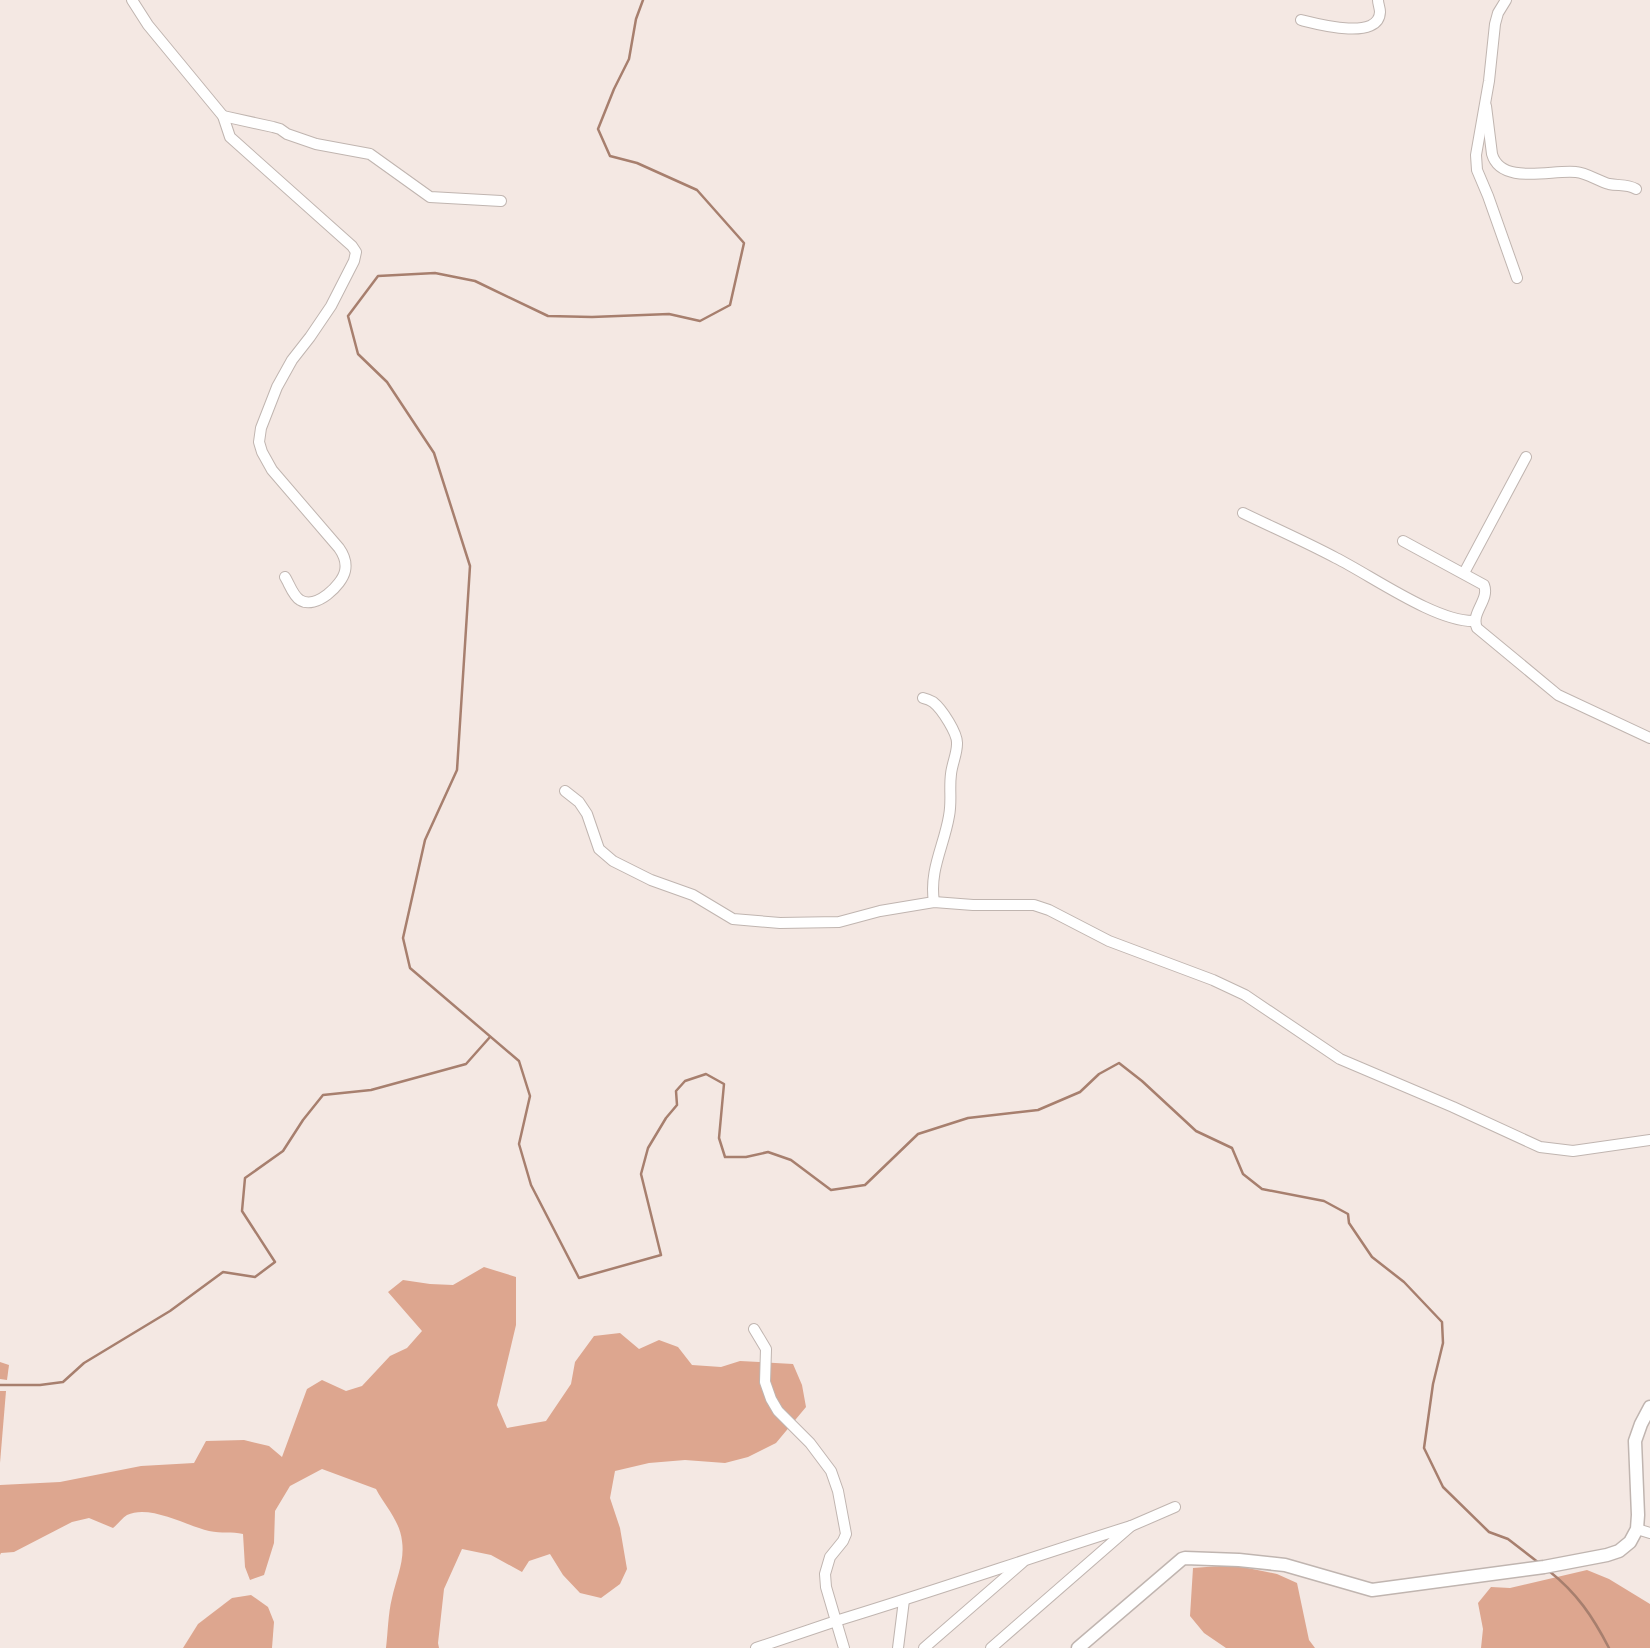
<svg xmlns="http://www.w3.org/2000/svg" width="1650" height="1648" viewBox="0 0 1650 1648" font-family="'DM Sans',sans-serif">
<rect width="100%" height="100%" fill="#f4e8e3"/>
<g fill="#dda68f">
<path d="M484,1267L516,1277V1325L497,1405L507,1428L546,1421L571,1384L575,1362L594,1336L620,1333L639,1349L659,1340L678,1347L692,1365L721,1367L740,1361L793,1364L802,1385L806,1407L776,1443L748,1457L725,1463L685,1460L649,1463L615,1471L610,1498L620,1528L627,1569L620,1584L601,1598L580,1593L563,1575L550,1554L529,1561L522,1572L491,1555L462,1549L444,1589L438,1643L439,1648H386C388,1632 388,1614 392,1598C396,1579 405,1561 402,1541C400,1521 385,1506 376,1489L322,1469L290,1486L275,1511L274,1543L264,1575L250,1580L245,1567L243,1534C232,1531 222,1534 209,1531C187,1526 150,1504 127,1515C122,1518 117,1525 113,1528L89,1518L72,1522L14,1552L1,1553L0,1555V1485L60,1482L141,1466L194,1463L206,1441L244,1440L269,1446L282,1457L307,1389L322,1380L346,1391L362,1386L390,1356L407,1348L422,1331L388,1292L403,1280L430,1284L453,1285Z"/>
<path d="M0,1362L9,1365L7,1380L0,1379Z"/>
<path d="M0,1391H6L0,1463Z"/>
<path d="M1233,1565L1277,1574L1297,1583L1309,1640L1315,1648H1226L1204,1633L1190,1616L1193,1568Z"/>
<path d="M1587,1570L1609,1579L1650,1604V1648H1481L1483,1629L1478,1603L1491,1587L1510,1588Z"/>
<path d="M251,1595L268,1607L274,1622L272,1648H183L198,1624L232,1598Z"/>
</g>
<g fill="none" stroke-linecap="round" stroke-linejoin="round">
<g stroke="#a77f6e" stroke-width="2.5">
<path d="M643,0L636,19L629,59L614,89L598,129L610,156L637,163L697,190L744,243L730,305L700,321L669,314L592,317L548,316L475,281L435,273L378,276L348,316L358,354L387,382L434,453L470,566L457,770L425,840L403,938L410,968L519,1061L530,1096L519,1144L531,1185L579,1278L661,1255L641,1174L648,1148L666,1118L677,1105L676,1091L685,1081L706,1074L724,1084L719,1138L725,1157H746L768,1152L791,1160L831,1190L865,1185L918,1134L968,1118L1038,1110L1080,1092L1099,1074L1119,1063L1142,1081L1196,1131L1232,1148L1243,1174L1262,1189L1324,1201L1348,1214L1349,1223L1372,1257L1404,1282L1442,1322L1443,1343L1433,1384L1424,1448L1443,1487L1489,1532L1508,1539L1539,1563"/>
<path d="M0,1385H40L63,1382L84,1363L170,1311L223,1272L255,1277L275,1262L242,1211L245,1178L283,1151L303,1120L323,1095L371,1090L466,1064L490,1037"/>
<path d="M1549,1571C1577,1593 1593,1617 1609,1648"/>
</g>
<g stroke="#c0b5b0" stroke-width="12">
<g id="minor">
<path d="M132,0L148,25L223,116L230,137L352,246L356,252L354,261L331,306L310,337L292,360L277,387L261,428L259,442L262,452L272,470L339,548C344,555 347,562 345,571C342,585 316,610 300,600C293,596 289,583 285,577"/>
<path d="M1506,0L1498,13L1495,24L1489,81L1476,155L1477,170L1488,196L1517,278"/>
<path d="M1301,20C1317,24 1379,41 1380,12C1380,8 1378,4 1378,0"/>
<path d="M1486,106L1492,154C1501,186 1553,169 1576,172C1587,173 1598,181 1609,184C1619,186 1627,184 1636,189"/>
<path d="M223,116L273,127L280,129L287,134L316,144L370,154L430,197L501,201"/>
<path d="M1243,513C1274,528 1306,542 1336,558C1372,576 1436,622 1474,621"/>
<path d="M1403,541L1484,585C1490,600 1470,613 1477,628L1558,695L1650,738"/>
<path d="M1464,573L1526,457"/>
<path d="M923,698C927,699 930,700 933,702C942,709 958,734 957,744C957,754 952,764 951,774C949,789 952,801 949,816C944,846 929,870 934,902"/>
<path d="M565,791L579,802L587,814L599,849L613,861L651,880L693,895L733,919L780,923L839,922L880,911L934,902L973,905H1034L1049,910L1109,941L1213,980L1245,995L1340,1059L1453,1107L1540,1147L1573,1151L1650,1140"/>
<path d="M754,1329L766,1349L765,1382L771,1399L778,1411L810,1443L831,1471L838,1491L846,1534L843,1541L830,1557L825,1574L826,1587L836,1621L756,1648"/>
<path d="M1131,1526L1175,1507"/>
<path d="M1637,1529L1650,1533"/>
<path d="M844,1648L836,1621C935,1591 1032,1557 1131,1526L991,1648"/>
<path d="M898,1648L904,1600"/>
<path d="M924,1648L1023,1562"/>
</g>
</g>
<g stroke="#c0b5b0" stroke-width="15">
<path id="tertiary" d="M1078,1648L1182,1559L1185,1558L1239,1560L1285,1565L1372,1590L1544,1567L1607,1555L1619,1551L1630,1542L1637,1529L1638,1515L1635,1441L1641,1424L1650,1407"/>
</g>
<use href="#minor" stroke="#fff" stroke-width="10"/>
<use href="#tertiary" stroke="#fff" stroke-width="12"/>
</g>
</svg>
